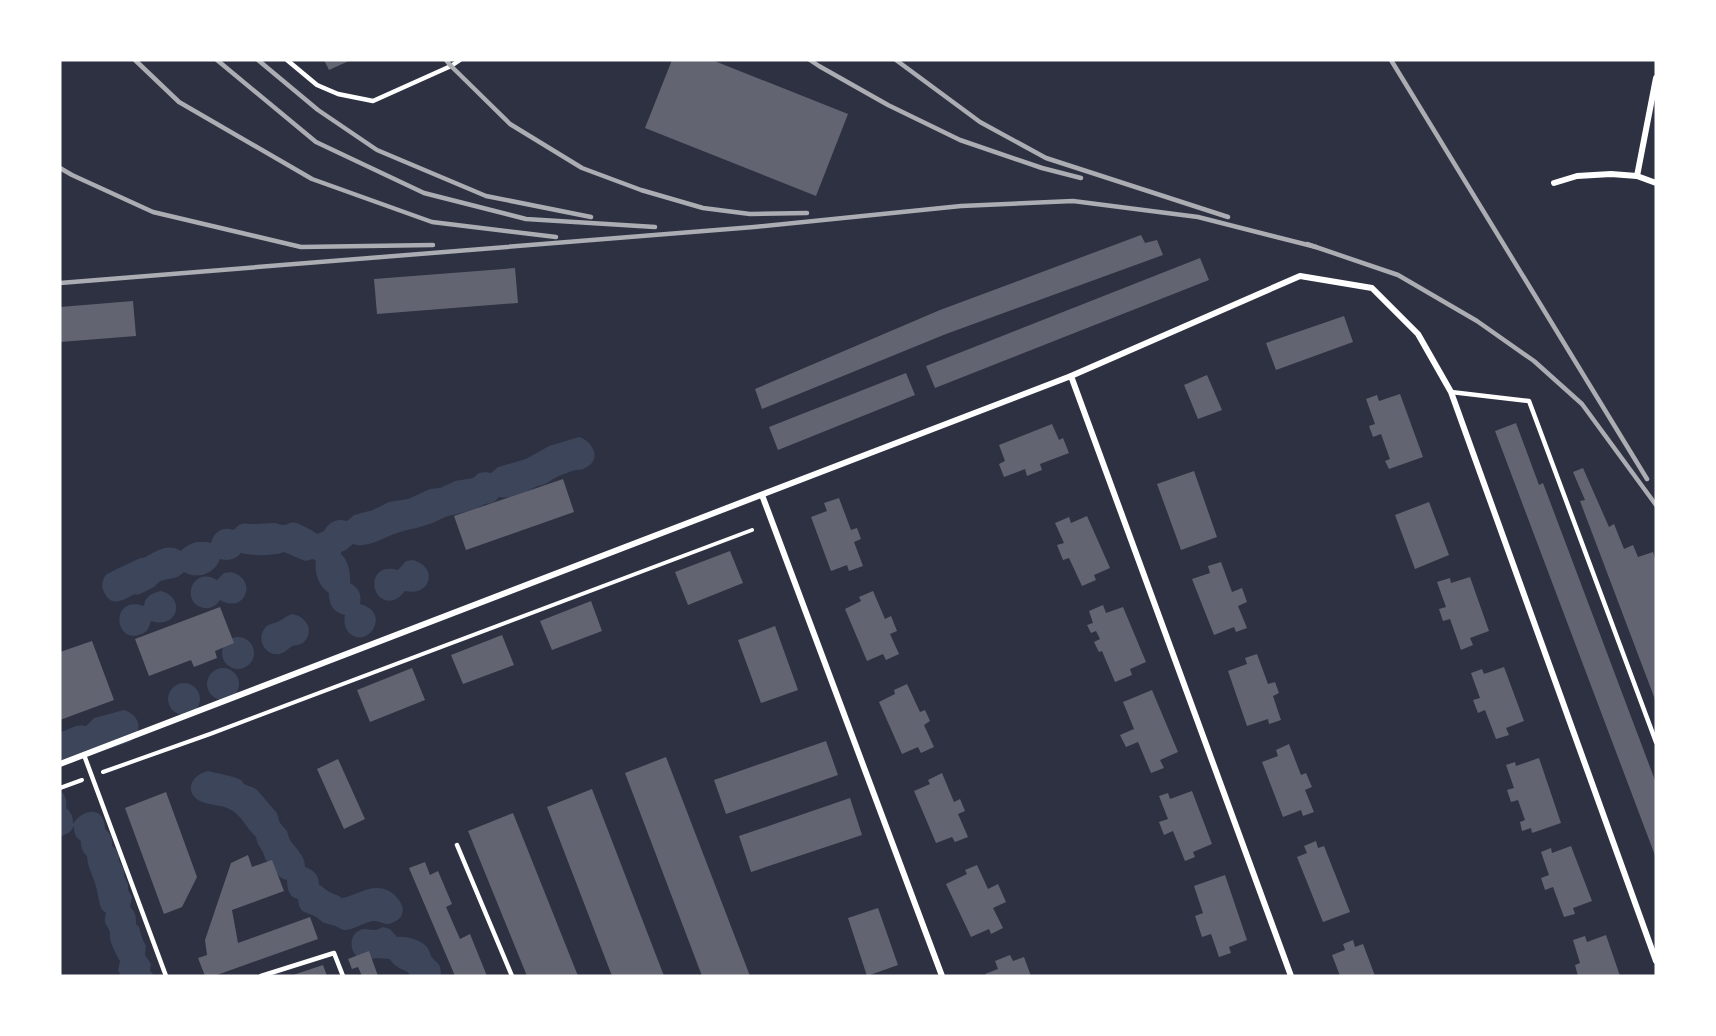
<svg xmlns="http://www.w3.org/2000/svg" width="1716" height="1036" viewBox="0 0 1716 1036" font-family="Raleway,sans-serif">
<rect width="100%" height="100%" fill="#2d3142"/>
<g fill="#3c4559">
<path d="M579,437C594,442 602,460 585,468C580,471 582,469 576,470C571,471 564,474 559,476C554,478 551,481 547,483C544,485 541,485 538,486C527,491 512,500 499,497C492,505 491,502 483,505C480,506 478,508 475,509C466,512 457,514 448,516C440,519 432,524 423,526C414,529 405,530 397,533C385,537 375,544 363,545C358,546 358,545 353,544L346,550L341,552V554C348,560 351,573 350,583C359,588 362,595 360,604C393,613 367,650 349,633C344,627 344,622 345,615C333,612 329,605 329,593C319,587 314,573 316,561L313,559L305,561L284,552C275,556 250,556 241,553C235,560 228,561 220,559C215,574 197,580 184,572C175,581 169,577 159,582C156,584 155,587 152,588C148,590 144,592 140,594C134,596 136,593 131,596C121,601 111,607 104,592C101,587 102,579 106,575C108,573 134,561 138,559C145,556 141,560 147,556C158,550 169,543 181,551C188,543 200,540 211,543C214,532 222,526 234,530C241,521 245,524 255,524C261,524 267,523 274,523C277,523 280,525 283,525C288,525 290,521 297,523C300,524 314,531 317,534L324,531C329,522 336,518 347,521L354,515L373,510L389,502L408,499L430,489L440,488L455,481L473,478L479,473L486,472L491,473L498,467L526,459L549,446Z"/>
<path d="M413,560C439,567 431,597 405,591C402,595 399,598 394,600C370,607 364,561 398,570L406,561Z"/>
<path d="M231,572C259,579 245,615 220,600C216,606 211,609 204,608C180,604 191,565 217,580L224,573Z"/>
<path d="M161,591C187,598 177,630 151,621C149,628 147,633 139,635C114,643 110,595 144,606C145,596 152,593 161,591Z"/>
<path d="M293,614C306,617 315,630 304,642C300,646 295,644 291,647C285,651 283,655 275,654C263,653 257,637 265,628C268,624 272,624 277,622C283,620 286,615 293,614Z"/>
<circle cx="238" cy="653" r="16"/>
<circle cx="223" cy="684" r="16"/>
<circle cx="184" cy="699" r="16"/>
<path d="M124,710C140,715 144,731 130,742L60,764V732C69,730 77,723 86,726L94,718Z"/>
<path d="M208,771C215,773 233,776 239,779C246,783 239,781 246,785C250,787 255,787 258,791C264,798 270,805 276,812C279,816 278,821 281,824C283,827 286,829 287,831C288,834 289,838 290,840C296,849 305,855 305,867C314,870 319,875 319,885C323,886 324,889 328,891C332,894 337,894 342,898C354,896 364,888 377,888C395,887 416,914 392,923C385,926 380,921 375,921C368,920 354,930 344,930C339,929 336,925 332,925C320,922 325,923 316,917C307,911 299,915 298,899C289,897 287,889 287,880C278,878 278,874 273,867C271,864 267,863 266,860C264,857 264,853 262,851C259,845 257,844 256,837C247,829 242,816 231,810C224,805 207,805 200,801C183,792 192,774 208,771Z"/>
<path d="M60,790C66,796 67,800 66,808C72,813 73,817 73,824C84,807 105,807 105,829C111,834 113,839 112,846L116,849L119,856V861L121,864L124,870V876L128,884V890L132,897L130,907C136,912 136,917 136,924L139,927L142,938L146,946L145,955L151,964L150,971L155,976H121L118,970L120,961C117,957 110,942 110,938C110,936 110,934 110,932C107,923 103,926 106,913C102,910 102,910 100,905C98,899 98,893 96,887C94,877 87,867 87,856C82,852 81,847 81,841C75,837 74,833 74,826L70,832L60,837Z"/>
<path d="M383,927L390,929L397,937C407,936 421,940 427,947C429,950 430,953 431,956C437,965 441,961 441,976H409V973C402,969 393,966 390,959C385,959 380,958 376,958C370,959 368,962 362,960C350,955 347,936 360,930C366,928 369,930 374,930C377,930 380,928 383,927Z"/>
</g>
<g fill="#626471">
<path d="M324,60H351L329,70Z"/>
<path d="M672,60H712L848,114L816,196L645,128Z"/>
<path d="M1141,235L1145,243L1157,240L1163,255L946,334L762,409L755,389L940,310Z"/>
<path d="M1200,258L1209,280L935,388L926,366Z"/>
<path d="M515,268L518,303L377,314L374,279Z"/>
<path d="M133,301L136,336L60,342V307Z"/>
<path d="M1344,316L1353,342L1276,370L1266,343Z"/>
<path d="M906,373L915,395L778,450L769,427Z"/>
<path d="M1207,375L1222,410L1198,419L1184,385Z"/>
<path d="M1400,394L1423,457L1389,469L1385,461L1390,459L1381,434L1373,437L1369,426L1375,424L1366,399L1377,395L1379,401Z"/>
<path d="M1516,423L1539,485L1543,483L1656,783V858L1495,431Z"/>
<path d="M1052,424L1059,440L1063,438L1069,453L1040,464L1042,470L1027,476L1025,469L1004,477L999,464L1005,461L999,445Z"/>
<path d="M1583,468L1609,527L1614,524L1624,549L1633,545L1638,557L1653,552L1656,562V702L1580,501L1585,500L1573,472Z"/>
<path d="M1194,471L1217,537L1181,550L1157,484Z"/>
<path d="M563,479L574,512L466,550L454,516Z"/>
<path d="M839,498L851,530L857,528L861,539L854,542L863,566L849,571L847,565L831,571L811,517L827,511L824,503Z"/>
<path d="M1429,502L1449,555L1415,569L1395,515Z"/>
<path d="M1087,516L1110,568L1094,575L1096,580L1082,586L1069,558L1063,560L1057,545L1064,543L1055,523L1069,517L1071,523Z"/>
<path d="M730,551L743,583L688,605L675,572Z"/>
<path d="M1221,562L1232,592L1242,588L1247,602L1238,606L1247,628L1236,632L1234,627L1214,635L1192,579L1210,573L1208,566Z"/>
<path d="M1470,577L1489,631L1470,638L1473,645L1461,650L1450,619L1443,621L1439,609L1446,607L1437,582L1450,578L1451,583Z"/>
<path d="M873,591L885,619L891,616L897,631L890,634L899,654L886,660L883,654L867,661L845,609L861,601L859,597Z"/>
<path d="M591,601L602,631L552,650L540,621Z"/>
<path d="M1103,605L1106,613L1123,607L1146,662L1130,669L1132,675L1115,682L1102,651L1099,652L1094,642L1100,639L1096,631L1091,633L1087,625L1093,623L1089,611Z"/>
<path d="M220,607L234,643L215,651L217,658L194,667L191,660L149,676L135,639Z"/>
<path d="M775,626L798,690L761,703L738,640Z"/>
<path d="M502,635L514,665L463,684L451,655Z"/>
<path d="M92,641L114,700L60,720V652Z"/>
<path d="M1257,654L1268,684L1275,682L1279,693L1273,696L1281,720L1269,724L1268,719L1247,726L1228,671L1247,664L1245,658Z"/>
<path d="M1504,667L1524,721L1506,728L1509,735L1496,739L1485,710L1478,713L1473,700L1480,698L1471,673L1482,669L1484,674Z"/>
<path d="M412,668L425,700L370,722L357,690Z"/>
<path d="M907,684L920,712L925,710L930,721L924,725L934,747L921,753L918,747L902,754L879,702L895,694L894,690Z"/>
<path d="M1152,690L1178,752L1160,760L1164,768L1151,773L1138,742L1126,747L1120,735L1134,729L1123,702Z"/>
<path d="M826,741L838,775L726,814L714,780Z"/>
<path d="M1289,744L1301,775L1306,773L1312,787L1305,790L1314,812L1303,816L1301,810L1283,817L1262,762L1278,756L1276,750Z"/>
<path d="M666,757L750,976H702L625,773Z"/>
<path d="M1539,758L1561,823L1532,833L1531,828L1522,831L1520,822L1525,820L1518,800L1511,802L1507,790L1514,788L1506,765L1515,762L1516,766Z"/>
<path d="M338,759L365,819L344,829L317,769Z"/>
<path d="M942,773L954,802L960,799L965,811L958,814L968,837L955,842L952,837L936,843L914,791L930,784L928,780Z"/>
<path d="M592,789L664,976H612L547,807Z"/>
<path d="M1192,791L1212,844L1193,852L1195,857L1185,861L1173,831L1164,835L1159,822L1168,819L1159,796L1168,793L1170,799Z"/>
<path d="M166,792L197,877L182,907L164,914L125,808Z"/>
<path d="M850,798L862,835L751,872L739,836Z"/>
<path d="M513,813L578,976H527L468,831Z"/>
<path d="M1316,841L1318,848L1324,846L1350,912L1323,922L1297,857L1307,853L1304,846Z"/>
<path d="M1571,846L1592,901L1573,908L1575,914L1564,917L1553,887L1545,890L1541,878L1549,875L1541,852L1551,848L1552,853Z"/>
<path d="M248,855L252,867L272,860L284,891L232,910L238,943L310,917L318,939L214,976H205L198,958L207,955L205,940L231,863Z"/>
<path d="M425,862L430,875L438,871L452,904L446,907L460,939L470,934L487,976H455L409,868Z"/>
<path d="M977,865L988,889L998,884L1006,902L993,908L1003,928L991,934L989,929L971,937L946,884L967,874L965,870Z"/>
<path d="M1225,875L1247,940L1229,947L1231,953L1219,957L1211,934L1202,937L1195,916L1203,913L1194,886Z"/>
<path d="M878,908L898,965L867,976L848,918Z"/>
<path d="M1606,935L1620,976H1578L1575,965L1580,963L1573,940L1585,936L1587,942Z"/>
<path d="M1353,940L1355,947L1363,944L1375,976H1340L1332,955L1345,950L1343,944Z"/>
<path d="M369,951L378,976H362L358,967L352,969L348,959Z"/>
<path d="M1010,955L1013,961L1024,957L1031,976H986L985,974L998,969L995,961Z"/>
<path d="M323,965L327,976H290Z"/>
</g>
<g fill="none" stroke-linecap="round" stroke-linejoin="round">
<g stroke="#fff" stroke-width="4">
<path d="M103,772L210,734L752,530"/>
<path d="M60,788L82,780"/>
</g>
<g stroke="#fff" stroke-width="4.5">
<path d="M287,60L317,85L338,94L373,101L451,66L460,60"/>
<path d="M1451,392L1529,401L1656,742"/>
<path d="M84,755L166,976"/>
<path d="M457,845L512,976"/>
<path d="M261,976L334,953L343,976"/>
</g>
<g stroke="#fff" stroke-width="6">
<path d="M1656,78L1637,176L1656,183"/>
<path d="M1554,183L1577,176L1611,174L1637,176"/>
<path d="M1071,376L1291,976"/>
<path d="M762,495L942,976"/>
<path d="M60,764L1071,376L1300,276L1372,288L1418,334L1451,392L1656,961"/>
</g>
<g stroke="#abadb3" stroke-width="4.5">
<path d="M135,60L179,102L312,179L432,222L556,237"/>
<path d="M217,60L316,142L424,193L526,219L655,227"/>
<path d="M258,60L318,110L377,150L486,196L591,217"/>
<path d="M446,60L451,66L510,124L582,168L641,190L703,208L750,214L807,213"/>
<path d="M810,60L819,66L888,105L960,140L1042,168L1081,178"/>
<path d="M896,60L980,122L1046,158L1228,217"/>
<path d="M1391,60L1647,479"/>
<path d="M60,168L72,175L153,212L301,247L433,245"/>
<path d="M1307,244L1398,275L1477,321L1534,361L1582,404L1656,505"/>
<path d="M60,283L754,227L961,206L1073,201L1198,217L1316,247"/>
</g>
</g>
<rect width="1716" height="1036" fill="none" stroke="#ffffff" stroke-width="123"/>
</svg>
